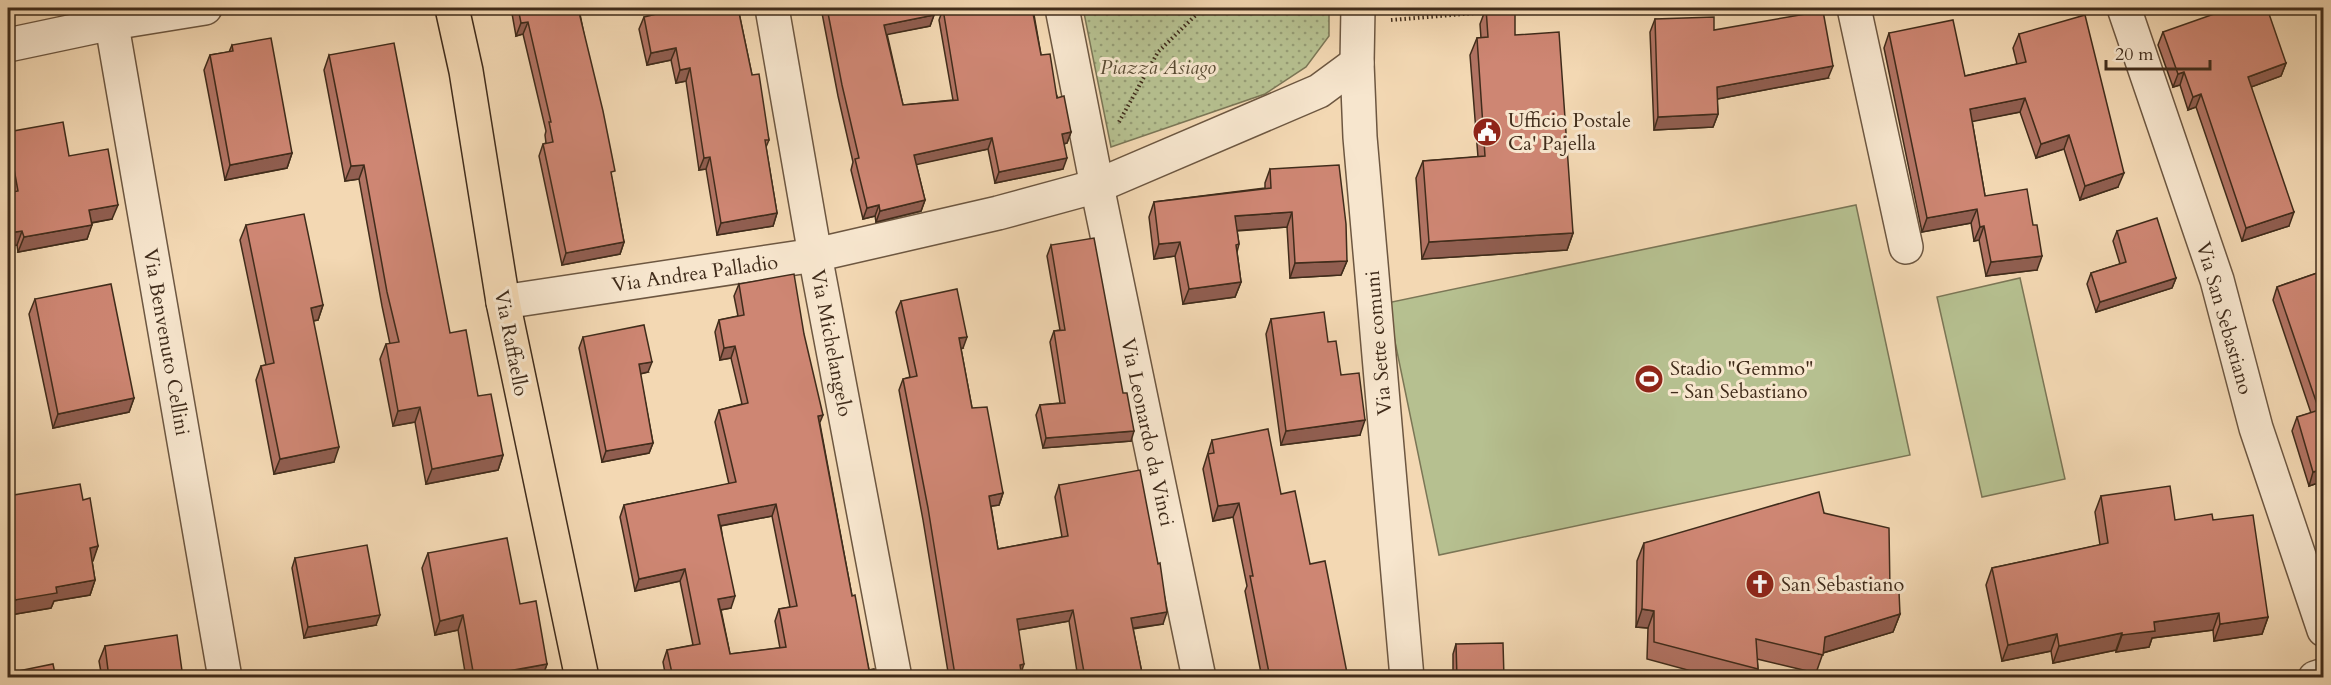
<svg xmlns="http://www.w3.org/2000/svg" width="2331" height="685" viewBox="0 0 2331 685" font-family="Cardo,serif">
<defs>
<pattern id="park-dots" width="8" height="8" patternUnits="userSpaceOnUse" patternTransform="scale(1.5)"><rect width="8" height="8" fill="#b6c090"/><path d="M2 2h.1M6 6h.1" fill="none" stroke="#959c75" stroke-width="1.8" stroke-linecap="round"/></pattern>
</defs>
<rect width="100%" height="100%" fill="#f3d8b3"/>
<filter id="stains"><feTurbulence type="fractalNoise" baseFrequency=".00333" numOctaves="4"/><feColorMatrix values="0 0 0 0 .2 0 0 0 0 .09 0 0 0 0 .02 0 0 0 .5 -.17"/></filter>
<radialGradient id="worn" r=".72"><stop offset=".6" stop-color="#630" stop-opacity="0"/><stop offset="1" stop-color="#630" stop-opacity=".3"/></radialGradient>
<path fill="url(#park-dots)" stroke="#7b7656" stroke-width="1.5" d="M1083,8H1329V36L1306,67L1265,94L1111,147Z"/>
<g fill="#b6c090" stroke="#7b7656" stroke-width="1.5">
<path d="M1856,205L1910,455L1439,555L1387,303Z"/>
<path d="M2020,278L2065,479L1982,497L1937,297Z"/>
</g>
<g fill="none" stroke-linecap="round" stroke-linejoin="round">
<g stroke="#6d5741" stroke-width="36">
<g id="minor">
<path d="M109,8L225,678"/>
<path d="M772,8L815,255L895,678"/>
<path d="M1062,8L1097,186L1199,678"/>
<path d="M1358,8L1357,63L1360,137L1407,678"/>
<path d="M1854,8L1906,247"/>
<path d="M2124,8L2217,280L2256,428L2324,630"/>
<path d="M8,45L112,23L205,8"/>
<path d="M503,302L815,255L998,213L1097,186L1319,91L1357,63"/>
<path d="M2315,678L2324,675"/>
</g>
</g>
<g stroke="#402c1b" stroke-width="36">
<path id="major" d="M452,8L466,71L503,302L582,678"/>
</g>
<g stroke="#402c1b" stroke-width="4" stroke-dasharray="1.5 3" stroke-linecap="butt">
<path d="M1510,10L1544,8"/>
<path d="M1391,20L1488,12"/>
<path d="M1119,122L1158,52L1203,8"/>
</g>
<use href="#minor" stroke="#f7e6ce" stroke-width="33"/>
<use href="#major" stroke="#f3d8b3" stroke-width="33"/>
</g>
<g fill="#b17363" stroke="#402c1b" stroke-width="1.5" fill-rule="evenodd">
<path d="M511,8H606L580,14L624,242L620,254L562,265L539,156L543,144L546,143L545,135L546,131L523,34L516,36Z"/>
<path d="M671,8H738L752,75L769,140L766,147L777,213L773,226L717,235L706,169L699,170L686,81L676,83L671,60L647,65L639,29L644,17L672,11Z"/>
<path d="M821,8H933L934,15L930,26L887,34L903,105L953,100L939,20L943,9L1040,8L1033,9L1041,55L1071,132L1067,143L1064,144L1063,169L995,183L988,149L916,164L925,200L921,211L876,222L875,216L863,219L851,170L853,162L838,96Z"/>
<path d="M1486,8L1515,35L1573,233L1567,250L1422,259L1416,178L1423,161L1478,157L1470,55L1477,38H1481L1480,24Z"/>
<path d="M1655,19L1714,30L1828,78L1717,99L1718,114L1713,127L1654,130L1650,32Z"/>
<path d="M2163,32L2286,63L2281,76L2251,87L2289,226L2242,241L2196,107L2188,110L2180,85L2173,87L2158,45Z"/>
<path d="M1889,33L1965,76L2017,64L2013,48L2019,34L2118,187L2080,200L2064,149L2036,158L2020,112L1972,121L1985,196L2037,270L1986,276L1979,240L1974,241L1971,223L1922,232L1884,48Z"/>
<path d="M232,45L292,153L287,168L225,180L204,70L210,55L229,52Z"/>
<path d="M329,55L450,333L478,396L503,455L498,470L426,484L415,422L393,426L380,359L386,344H390L382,306L359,179L345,181L324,70Z"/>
<path d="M8,132L69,156L112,219L92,223L87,239L18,252L8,180Z"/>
<path d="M1270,169L1347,261L1341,275L1290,278L1287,227L1237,231L1239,244L1237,252L1241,282L1235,297L1183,304L1175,256L1154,259L1149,217L1154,202L1265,188V183Z"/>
<path d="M246,225L323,305L318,320L313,321L334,462L274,474L256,380L261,366L266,365L240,240Z"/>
<path d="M2117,231L2176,278L2172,288L2096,312L2087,284L2091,273L2120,264L2113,241Z"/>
<path d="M1051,245L1131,441L1043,448L1036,415L1040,405L1060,403L1050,342L1054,331L1060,330L1047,256Z"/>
<path d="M2320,272L2324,481L2309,486L2292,431L2297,417L2311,413L2273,300L2277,287Z"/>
<path d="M739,284L820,424L852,596L869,670L876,678H666L663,662L667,650L693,645L680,581L635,591L620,517L624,505L729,484L715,422L719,410L742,404L731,358L720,360L715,332L719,320L738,316L734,296ZM772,516L790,607L779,609L775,621L780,648L730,654L721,610L731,608L721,526Z"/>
<path d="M35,299L134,398L129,412L53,428L29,314Z"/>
<path d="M901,301L963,348L961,349L972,408L1003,493L999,505L991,506L998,549L1062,537L1055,497L1059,485L1163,624L1133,629L1143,678H1078L1069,621L1018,630L1022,678H949L923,520L899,390L903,379L910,377L896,312Z"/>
<path d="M1271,319L1328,342L1341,375L1360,435L1281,445L1266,334Z"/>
<path d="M583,337L648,372L640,374L653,443L649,453L602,462L579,348Z"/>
<path d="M1212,440L1281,494L1310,564L1348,678H1262L1245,591L1247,586L1233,517L1213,521L1203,469Z"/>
<path d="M8,496L83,500L98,546L92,561L95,580L90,595L54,601L51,608L10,615L8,603Z"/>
<path d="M2101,496L2175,520H2213L2268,617L2262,634L2214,641L2213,630L2152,638L2149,647L2116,652V650L2053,663L2051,651L2002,661L1986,585L1992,568L2100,545L2095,512Z"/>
<path d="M1824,513L1890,590L1900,614L1893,632L1823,653L1816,673L1757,659L1758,669L1755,678H1717L1647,659L1648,628L1636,627L1637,561L1644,543Z"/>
<path d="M428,553L520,604L547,664L542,678H466L458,630L435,635L422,568Z"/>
<path d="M295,558L376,625L304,638L292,568Z"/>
<path d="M1456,644L1504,678H1453V654Z"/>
<path d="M105,646L183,678H102L99,661Z"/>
</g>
<g fill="#905e50" stroke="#402c1b" stroke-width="1.5">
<path d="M575,8H606L573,15Z"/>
<path d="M934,15L930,26L880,36L884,25Z"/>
<path d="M528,22L523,34L516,36L521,23Z"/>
<path d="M676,48L671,60L647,65L651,53Z"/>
<path d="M2286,63L2281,76L2243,90L2248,77Z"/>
<path d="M1833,66L1828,78L1712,100L1717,87Z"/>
<path d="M690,68L686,81L676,83L680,70Z"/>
<path d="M2184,72L2180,85L2173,87L2178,74Z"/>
<path d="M2201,94L2196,107L2188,110L2193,97Z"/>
<path d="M2025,98L2020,112L1965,123L1970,109Z"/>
<path d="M1718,114L1713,127L1654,130L1658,117Z"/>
<path d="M1071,132L1067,143L1058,145L1062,134Z"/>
<path d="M2069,135L2064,149L2036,158L2041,144Z"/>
<path d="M992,138L988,149L910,166L914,155Z"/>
<path d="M292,153L287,168L225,180L230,165Z"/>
<path d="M710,157L706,169L699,170L704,158Z"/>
<path d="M1067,158L1063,169L995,183L999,172Z"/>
<path d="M364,165L359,179L345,181L351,166Z"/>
<path d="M2124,173L2118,187L2080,200L2085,186Z"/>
<path d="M925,200L921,211L876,222L880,211Z"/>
<path d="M118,205L112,219L84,224L89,210Z"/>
<path d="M879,205L875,216L863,219L867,208Z"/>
<path d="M1977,209L1971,223L1922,232L1927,218Z"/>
<path d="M1292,212L1287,227L1230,231L1235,216Z"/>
<path d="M2294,212L2289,226L2242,241L2246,228Z"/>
<path d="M777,213L773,226L717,235L721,223Z"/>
<path d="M92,225L87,239L18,252L24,237Z"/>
<path d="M1984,226L1979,240L1974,241L1980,227Z"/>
<path d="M22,231L17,245L8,247V233Z"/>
<path d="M1573,233L1567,250L1422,259L1429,242Z"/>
<path d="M624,242L620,254L562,265L566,253Z"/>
<path d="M1180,242L1175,256L1154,259L1159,244Z"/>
<path d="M2042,256L2037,270L1986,276L1991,262Z"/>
<path d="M1347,261L1341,275L1290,278L1295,263Z"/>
<path d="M2176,278L2172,288L2096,312L2100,302Z"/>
<path d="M1241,282L1235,297L1183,304L1189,289Z"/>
<path d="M323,305L318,320L305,322L311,308Z"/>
<path d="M967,337L963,348L955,350L959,338Z"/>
<path d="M735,346L731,358L720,360L724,348Z"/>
<path d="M652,362L648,372L635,375L639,364Z"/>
<path d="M134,398L129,412L53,428L58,414Z"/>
<path d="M420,407L415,422L393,426L398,411Z"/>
<path d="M823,415L818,427V416Z"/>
<path d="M1365,420L1360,435L1281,445L1286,431Z"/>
<path d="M1134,431L1131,441L1043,448L1046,438Z"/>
<path d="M653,443L649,453L602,462L606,451Z"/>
<path d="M339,447L334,462L274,474L280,459Z"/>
<path d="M503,455L498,470L426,484L432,469Z"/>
<path d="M2324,469V481L2309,486L2313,472Z"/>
<path d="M1003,493L999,505L985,507L989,496Z"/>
<path d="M1239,503L1233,517L1213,521L1218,506Z"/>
<path d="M776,504L772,516L714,527L718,515Z"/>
<path d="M98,546L93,561L85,562L90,548Z"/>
<path d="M685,569L680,581L635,591L639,579Z"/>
<path d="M95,580L90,595L54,601L51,608L10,615L15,600L56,587Z"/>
<path d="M735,596L731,608L714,611L718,599Z"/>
<path d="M1642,609L1654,611L1648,628L1636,627Z"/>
<path d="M1073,610L1069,621L1012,631L1017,619Z"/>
<path d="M1167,612L1163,624L1126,629L1131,618Z"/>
<path d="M2219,613L2213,630L2152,638L2149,647L2116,652L2122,635L2154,622Z"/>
<path d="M1900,614L1893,632L1819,654L1825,637Z"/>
<path d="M380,615L376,625L304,638L308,627Z"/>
<path d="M463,615L458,630L435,635L440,621Z"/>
<path d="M2268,617L2262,634L2214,641L2220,624Z"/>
<path d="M2122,633L2116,650L2053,663L2059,646Z"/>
<path d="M2057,634L2051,651L2002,661L2008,645Z"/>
<path d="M547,664L542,678H474Z"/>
<path d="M1024,664L1020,676V665Z"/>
<path d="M808,674L807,678H778Z"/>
<path d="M961,674L959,678H954L955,675Z"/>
</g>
<g fill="#ce8673" stroke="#402c1b" stroke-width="1.5" fill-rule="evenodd">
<path d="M518,8H578L603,111L615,171L611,172L624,242L566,253L543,144L553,142L549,122H551L528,22L521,23Z"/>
<path d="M678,8H738L752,75L759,74L769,140H765L777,213L721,223L710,157L704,158L690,68L680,70L676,48L651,53L644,17L678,9Z"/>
<path d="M827,8H933L934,15L884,25L903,105L958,100L943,9L954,8H1032L1041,55L1050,54L1057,98L1064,96L1071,132L1062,134L1067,158L999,172L992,138L914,155L925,200L880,211L879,205L867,208L855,159L859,158L842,85Z"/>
<path d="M1486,8H1515V35L1559,32L1573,233L1429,242L1423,161L1485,156L1477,38L1488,37Z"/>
<path d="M2231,8H2267L2286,63L2248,77L2294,212L2246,228L2201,94L2193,97L2184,72L2178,74L2163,32Z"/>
<path d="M1823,11L1833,66L1717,87L1718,114L1658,117L1655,19L1714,17V30Z"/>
<path d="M2085,15L2124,173L2085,186L2069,135L2041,144L2025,98L1970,109L1985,196L2027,189L2033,225H2037L2042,256L1991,262L1984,226L1980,227L1977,209L1927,218L1889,33L1953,20L1965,76L2026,62L2019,34Z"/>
<path d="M271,38L292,153L230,165L210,55L233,51L232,45Z"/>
<path d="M394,43L450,333L466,330L478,396L491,394L503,455L432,469L420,407L398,411L386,344L399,342L387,292L364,165L351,166L329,55Z"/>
<path d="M63,122L69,156L108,149L118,205L89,210L92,225L24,237L22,231L8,233V193L18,191L8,136V132Z"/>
<path d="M1339,165L1346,224L1347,261L1295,263L1292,212L1235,216L1239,244L1236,245L1241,282L1189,289L1180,242L1159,244L1154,202L1271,188L1270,169Z"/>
<path d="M304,214L323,305L311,308L339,447L280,459L261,366L274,363L246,225Z"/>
<path d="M2157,218L2176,278L2100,302L2091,273L2126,262L2117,231Z"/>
<path d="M1094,238L1123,393H1127L1134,431L1046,438L1040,405L1065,403L1054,331L1065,330L1051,245Z"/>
<path d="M2320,272L2322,278L2324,277V469L2313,472L2297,417L2319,410L2277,287Z"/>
<path d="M794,274L804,334L823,415L818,416L852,596L855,595L869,670L874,669L876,678H809L808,674L778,678H673L667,650L700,644L685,569L639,579L624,505L736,482L719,410L748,403L735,346L724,348L719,320L744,315L739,284ZM776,504L797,606L779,609L786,647L730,654L718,599L735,596L718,515Z"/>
<path d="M111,284L134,398L58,414L35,299Z"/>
<path d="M957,289L967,337L959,338L972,408L987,407L1003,493L989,496L998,549L1068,536L1059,485L1140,470L1158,564L1160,563L1167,612L1131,618L1143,678H1085L1073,610L1017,619L1024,664L1020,665L1022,678H961V674L955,675L928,508L903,379L917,376L901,301Z"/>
<path d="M1324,312L1328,342L1336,341L1341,375L1359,373L1365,420L1286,431L1271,319Z"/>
<path d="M644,325L652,362L639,364L653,443L606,451L583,337Z"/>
<path d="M1268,429L1281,494L1295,491L1310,564L1325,561L1348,678H1270L1250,576H1253L1239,503L1218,506L1208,454L1214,453L1212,440Z"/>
<path d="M80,484L83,500L90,498L98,546L90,548L95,580L56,587L57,593L15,600L8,558V539L12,538L8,514V496Z"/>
<path d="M2170,486L2175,520L2212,514L2213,520L2253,515L2268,617L2220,624L2219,613L2154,622L2155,631L2122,635V633L2059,646L2057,634L2008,645L1992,568L2108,543L2101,496Z"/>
<path d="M1819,492L1824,513L1889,528L1890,590L1899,592L1900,614L1825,637L1823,655L1756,639L1758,669L1654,642V611L1642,609L1644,543Z"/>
<path d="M507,538L520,604L536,601L547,664L474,677L463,615L440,621L428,553Z"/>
<path d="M367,545L380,615L308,627L295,558Z"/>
<path d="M177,635L183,678H109L105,646Z"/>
<path d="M1503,643L1504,678H1457L1456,644Z"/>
<path d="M53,664L56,678H8V673Z"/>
</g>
<defs>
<g id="civic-disc" transform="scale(1.5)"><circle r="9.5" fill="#8f2418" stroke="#f7e6ce"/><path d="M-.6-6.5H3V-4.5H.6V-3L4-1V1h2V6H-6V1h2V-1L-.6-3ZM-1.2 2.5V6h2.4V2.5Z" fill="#fff"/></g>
<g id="stadium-disc" transform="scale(1.5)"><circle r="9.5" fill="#8f2418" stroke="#f7e6ce"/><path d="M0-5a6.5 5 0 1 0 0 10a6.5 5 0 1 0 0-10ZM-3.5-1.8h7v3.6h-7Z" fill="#fff"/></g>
<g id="church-disc" transform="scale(1.5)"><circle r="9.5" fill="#8f2418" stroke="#f7e6ce"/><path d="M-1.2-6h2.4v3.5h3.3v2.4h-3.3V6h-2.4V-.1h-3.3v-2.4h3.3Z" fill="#fff"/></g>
</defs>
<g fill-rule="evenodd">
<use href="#civic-disc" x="1487" y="132"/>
<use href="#stadium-disc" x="1649" y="379"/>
<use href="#church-disc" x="1760" y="584"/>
</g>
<g text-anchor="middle" stroke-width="6" stroke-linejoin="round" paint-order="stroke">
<g font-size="20" font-style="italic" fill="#584a32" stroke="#f7e6ce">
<text x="1158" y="74">Piazza Asiago</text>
</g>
<g font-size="20" fill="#402c1b" stroke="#f7e6ce" text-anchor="start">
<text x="1508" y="127">Ufficio Postale<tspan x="1508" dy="23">Ca' Pajella</tspan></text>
<text x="1670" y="375">Stadio "Gemmo"<tspan x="1670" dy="23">- San Sebastiano</tspan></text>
<text x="1781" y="591">San Sebastiano</text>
</g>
<g font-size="20" fill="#402c1b" stroke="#f7e6ce">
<text transform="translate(695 273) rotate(-8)" y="7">Via Andrea Palladio</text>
<text transform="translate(2225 318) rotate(74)" y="7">Via San Sebastiano</text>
<text transform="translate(167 342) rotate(80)" y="7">Via Benvenuto Cellini</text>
<text transform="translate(512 343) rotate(79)" y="7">Via Raffaello</text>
<text transform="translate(832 343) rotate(79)" y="7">Via Michelangelo</text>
<text transform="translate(1378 343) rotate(-95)" y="7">Via Sette comuni</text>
<text transform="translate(1148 432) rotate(78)" y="7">Via Leonardo da Vinci</text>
</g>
</g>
<rect width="2331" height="685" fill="none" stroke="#f3d8b3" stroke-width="30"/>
<rect x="9" y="9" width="2313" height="667" fill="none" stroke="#402c1b" stroke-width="3"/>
<rect x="15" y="15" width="2301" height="655" fill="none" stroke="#402c1b" stroke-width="1.5"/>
<path d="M2106 60v9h104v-9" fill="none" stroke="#402c1b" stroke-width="3"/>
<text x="2115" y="60" font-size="18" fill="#402c1b" stroke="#f7e6ce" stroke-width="4.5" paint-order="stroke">20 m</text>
<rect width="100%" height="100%" filter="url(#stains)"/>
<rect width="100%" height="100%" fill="url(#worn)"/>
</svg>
